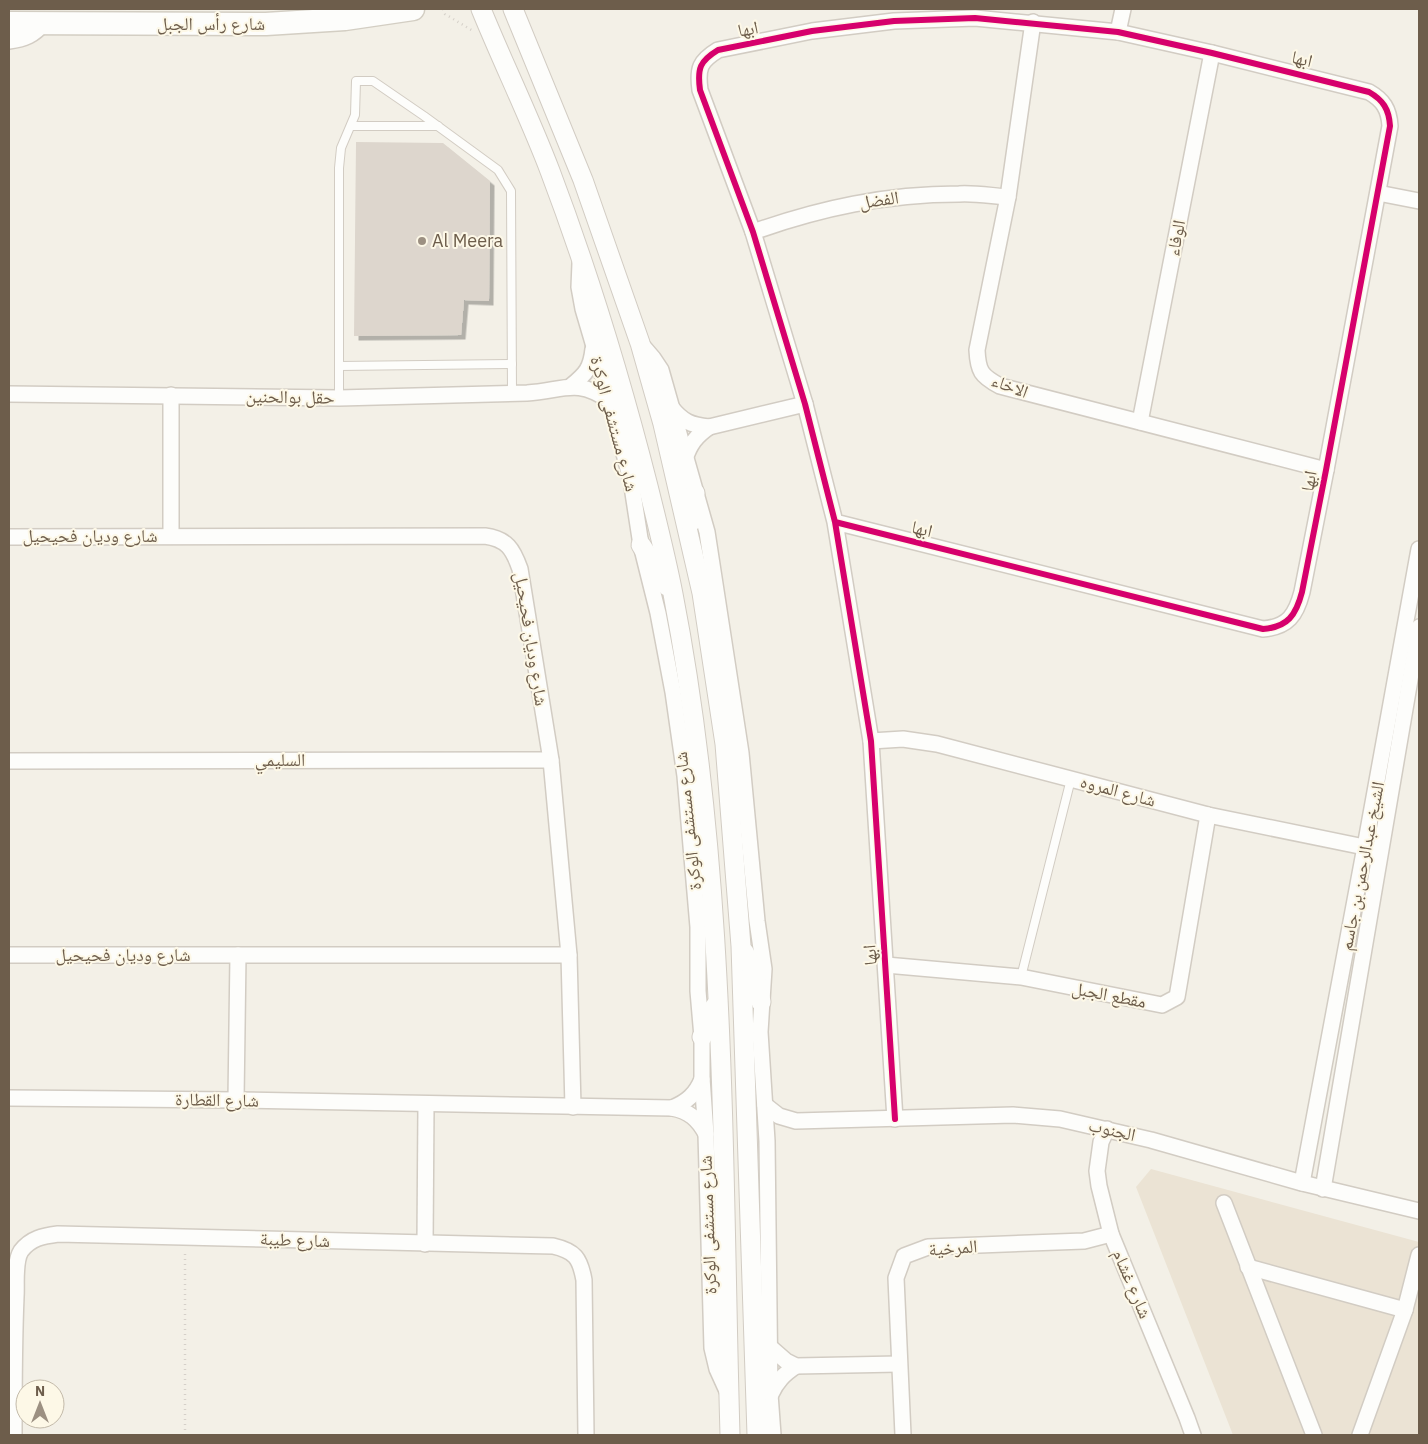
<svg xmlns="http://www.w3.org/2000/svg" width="1428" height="1444" viewBox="0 0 1428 1444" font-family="'IBM Plex Sans','Noto Naskh Arabic',sans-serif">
<defs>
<filter id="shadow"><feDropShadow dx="4.5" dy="4.5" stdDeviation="0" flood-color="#0004"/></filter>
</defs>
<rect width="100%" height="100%" fill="#f3f0e7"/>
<path fill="#ebe3d4" d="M1151,1169L1419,1242V1435H1233L1136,1187Z"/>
<path fill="#ddd6cd" filter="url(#shadow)" d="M356,142L443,143L490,181L489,301L464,300L461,335L354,336Z"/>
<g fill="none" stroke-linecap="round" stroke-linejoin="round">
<g stroke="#d2ccc3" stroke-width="10">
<g id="service">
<path d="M351,126H438"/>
<path d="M339,366L512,364"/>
<path d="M339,398V168L341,148L355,115L356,81H373L424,116L498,170L511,191L512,394"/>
<path d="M1021,977L1071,779"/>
</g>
</g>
<g stroke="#d2ccc3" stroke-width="18">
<g id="minor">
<path d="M1033,22L1008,197L977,350C978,371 981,376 1000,386L1326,470"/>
<path d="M1118,32L1123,9"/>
<path d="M9,41C25,39 34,35 44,23"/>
<path d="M1378,193L1419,201"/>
<path d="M753,232C821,208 886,194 959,194C975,193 992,196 1008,197"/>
<path d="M580,263L579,287L583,309L610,401L631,480L641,545L658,613L673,692L685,776L698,927V991L702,1037V1078L706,1134L712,1348L717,1369L727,1391"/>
<path d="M641,344L653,358L661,370L707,532L741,753L757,921L764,969L760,1032L767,1141L770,1394L773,1435"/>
<path d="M571,386C586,374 591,368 593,349"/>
<path d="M9,394L339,398L527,393C563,391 576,377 610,401"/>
<path d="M171,395V536"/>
<path d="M671,407C683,422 691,425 709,427L805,404"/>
<path d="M1140,422L1212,53"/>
<path d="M685,459C690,444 696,436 709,427"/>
<path d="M835,522L1263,629C1288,627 1296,615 1302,592L1326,470L1390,126C1389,109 1383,100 1369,92L1212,53L1118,32L975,18L894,21L812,31L718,50C700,61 697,68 700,90L753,232L805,404L835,522L871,741L895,1119"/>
<path d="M9,537L485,536C507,539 513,549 520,569L551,760L569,955L573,1107"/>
<path d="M871,741L903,739L937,744L1208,815L1374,849"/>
<path d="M9,761L551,760"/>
<path d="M9,955H569"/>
<path d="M886,965L1021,977L1162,1005L1177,997L1208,815"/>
<path d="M9,1098L236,1100L672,1108C689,1111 698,1119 706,1134"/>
<path d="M236,1100L238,955"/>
<path d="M765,1105L779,1116L796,1121L1013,1115L1060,1119L1151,1140L1302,1183L1419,1211"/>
<path d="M672,1108C687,1102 696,1094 702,1079"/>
<path d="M1107,1129L1101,1142L1097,1171L1099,1186L1111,1234L1187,1418L1193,1435"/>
<path d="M1302,1183L1365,847L1419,549"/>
<path d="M1323,1189L1419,627"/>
<path d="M1224,1203L1314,1435"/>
<path d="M425,1244L426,1105"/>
<path d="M1248,1267L1405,1310"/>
<path d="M770,1347L786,1361L796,1366L899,1364"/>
<path d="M771,1394C777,1381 784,1374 796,1366"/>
<path d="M14,1435C14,1389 14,1343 16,1297C17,1284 14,1262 21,1251C31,1238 43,1236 58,1234L553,1246C575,1251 580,1258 584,1280L586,1435"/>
<path d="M903,1435L896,1278L904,1256L928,1247L1084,1241L1111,1234"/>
<path d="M1360,1435L1405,1310L1419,1255"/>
</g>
</g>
<g stroke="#d2ccc3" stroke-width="21">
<g id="tertiary">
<path d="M481,9C503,63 529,116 550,171C589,274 621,380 648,486C657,522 666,558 673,594C727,871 722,1155 730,1435"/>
<path d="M513,9L583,180L640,343L663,424L702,593L725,744L741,946L757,1435"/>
<path d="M690,523L695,493"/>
<path d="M641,545L667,586"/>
<path d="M744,952C753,968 758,983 761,1002"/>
<path d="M702,1037L715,1006"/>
</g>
</g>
<g stroke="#d3cec3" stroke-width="25">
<path id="secondary" d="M9,23L266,24L345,19L413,9"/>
</g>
<g stroke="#d5d0c9" stroke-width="2.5" stroke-dasharray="1 4" stroke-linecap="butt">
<path d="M443,9L445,14L473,31"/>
<path d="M185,1435V1251"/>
</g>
<use href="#service" stroke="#fdfdfb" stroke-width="8"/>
<use href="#minor" stroke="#fdfdfb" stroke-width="15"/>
<use href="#tertiary" stroke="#fdfdfb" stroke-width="19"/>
<use href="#secondary" stroke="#fdfdfb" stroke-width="22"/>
<g stroke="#fdf8e7" stroke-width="9">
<path id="cycleway" d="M835,522L1263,629C1288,627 1296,615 1302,592L1326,470L1390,126C1389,109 1383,100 1369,92L1212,53L1118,32L975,18L894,21L812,31L718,50C700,61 697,68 700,90L753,232L805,404L835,522L871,741L895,1119"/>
</g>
<use href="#cycleway" stroke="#d6006c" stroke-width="6"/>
</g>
<circle fill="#9c9082" stroke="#fdf8e7" stroke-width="2" cx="422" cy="241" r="5"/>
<g text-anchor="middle" stroke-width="4" stroke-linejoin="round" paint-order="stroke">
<g font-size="18" fill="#6d5d4b" stroke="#fdf8e7">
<text x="211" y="30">شارع رأس الجبل</text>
<text transform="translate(748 29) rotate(-11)" y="6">ابها</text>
<text transform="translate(1302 59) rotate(14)" y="6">ابها</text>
<text transform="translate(879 200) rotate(-8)" y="6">الفضل</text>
<text transform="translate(1176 238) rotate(-79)" y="6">الوفاء</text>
<text transform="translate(1010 386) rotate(21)" y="6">الاخاء</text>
<text transform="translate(290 397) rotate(1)" y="6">حقل بوالحنين</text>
<text transform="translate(614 424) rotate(75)" y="6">شارع مستشفى الوكرة</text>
<text transform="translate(1309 481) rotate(-79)" y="6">ابها</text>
<text transform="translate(922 529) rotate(14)" y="6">ابها</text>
<text x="90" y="542">شارع وديان فحيحيل</text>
<text transform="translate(531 639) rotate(81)" y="6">شارع وديان فحيحيل</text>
<text x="280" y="766">السليمي</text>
<text transform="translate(1118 791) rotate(15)" y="6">شارع المروه</text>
<text transform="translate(688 821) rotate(-96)" y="6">شارع مستشفى الوكرة</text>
<text transform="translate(1362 866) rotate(-79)" y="6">الشيخ عبدالرحمن بن جاسم</text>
<text x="123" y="961">شارع وديان فحيحيل</text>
<text transform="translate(870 955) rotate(-94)" y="6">ابها</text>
<text transform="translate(1109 995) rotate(11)" y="6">مقطع الجبل</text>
<text transform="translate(217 1100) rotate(1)" y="6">شارع القطارة</text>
<text transform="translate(1112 1130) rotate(13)" y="6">الجنوب</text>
<text transform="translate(708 1225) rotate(-92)" y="6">شارع مستشفى الوكرة</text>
<text transform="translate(295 1240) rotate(2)" y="6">شارع طيبة</text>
<text transform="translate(953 1248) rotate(-4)" y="6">المرخية</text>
<text transform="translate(1132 1284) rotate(67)" y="6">شارع غشام</text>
</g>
<g font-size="18" fill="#6d5d4b" stroke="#fdf8e7" text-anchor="start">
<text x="432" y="247">Al Meera</text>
</g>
</g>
<rect width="1428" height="1444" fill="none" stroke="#6d5d4b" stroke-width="20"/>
<g transform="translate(40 1404)"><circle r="24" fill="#fdf8e7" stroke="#c3baa9"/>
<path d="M0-4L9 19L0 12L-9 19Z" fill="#9c9082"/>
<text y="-8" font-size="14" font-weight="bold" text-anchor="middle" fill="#6d5d4b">N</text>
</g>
</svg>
